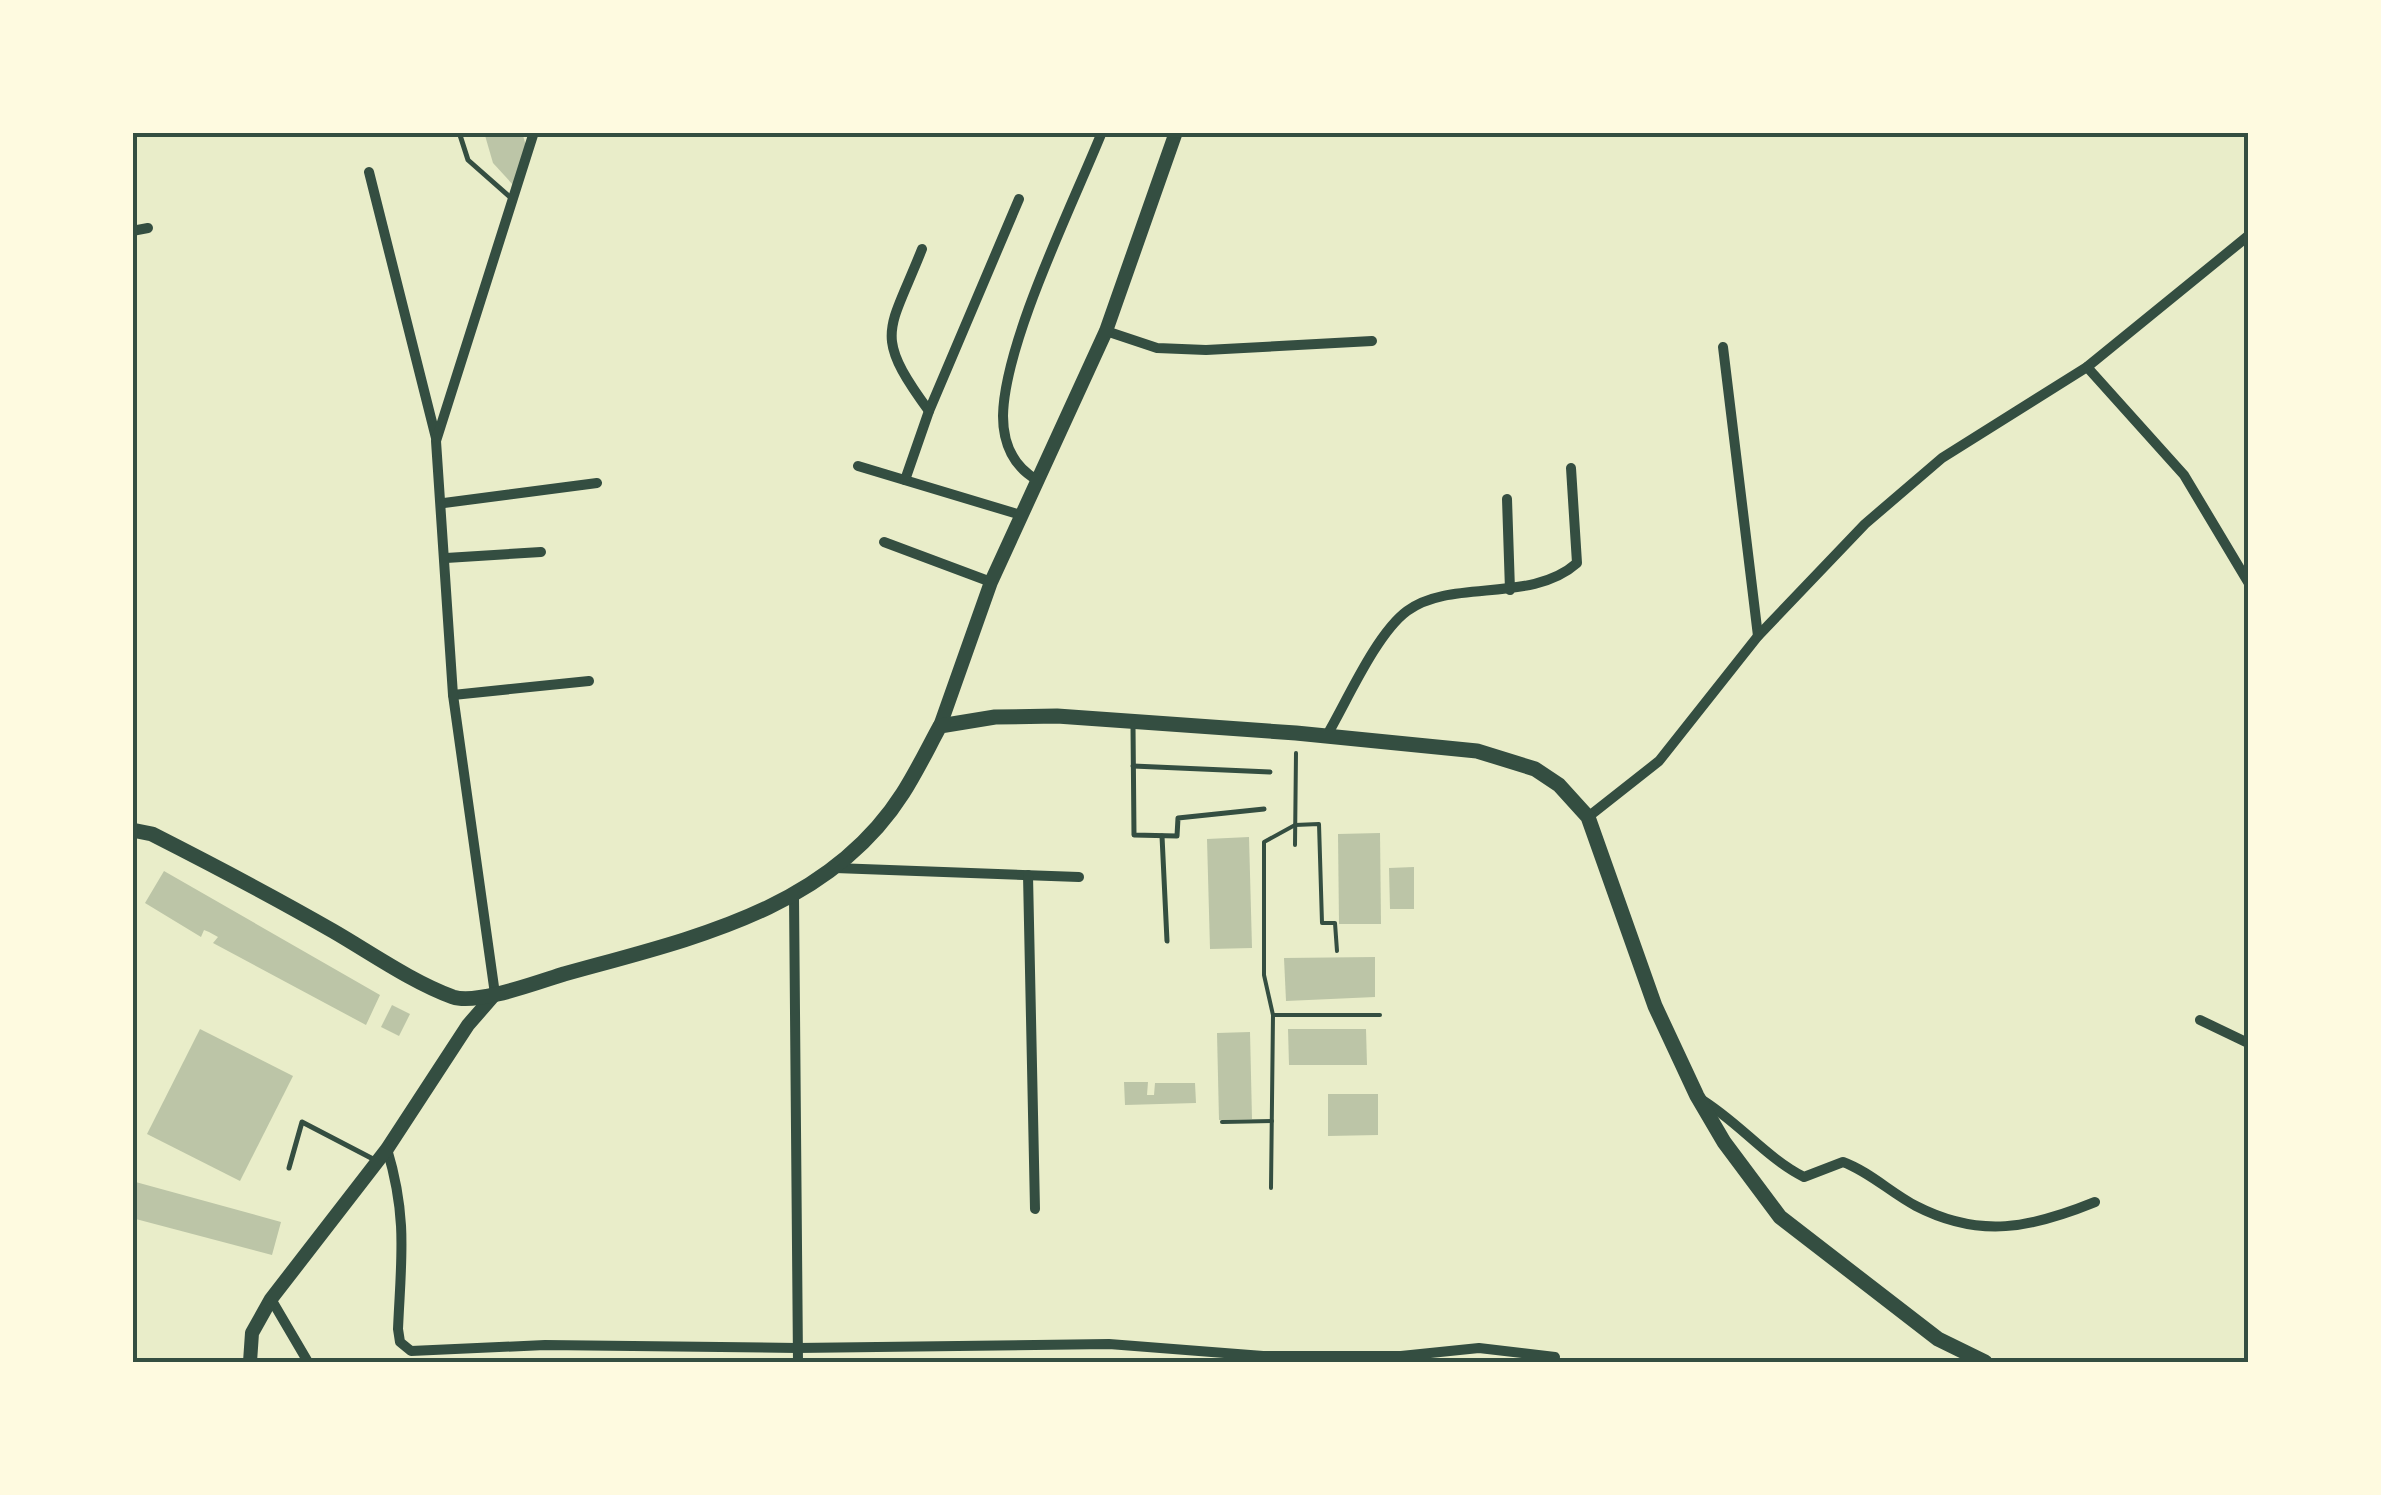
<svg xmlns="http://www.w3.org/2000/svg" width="2381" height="1495" viewBox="0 0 2381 1495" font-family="'DejaVu Sans',sans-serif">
<rect width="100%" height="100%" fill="#e9edc9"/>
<g fill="#bcc5a7">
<path d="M484,132H522L526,146L514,186L493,163Z"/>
<path d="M1380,833L1381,924H1339L1338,834Z"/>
<path d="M1249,837L1252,948L1210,949L1207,839Z"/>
<path d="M1414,867V909H1390L1389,868Z"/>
<path d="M164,871L380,995L366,1025L213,943L218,937L209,932L204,930L201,937L145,903Z"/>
<path d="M1375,957V997L1286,1001L1284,958Z"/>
<path d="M392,1005L410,1014L399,1036L381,1027Z"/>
<path d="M200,1029L293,1076L240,1181L147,1134Z"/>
<path d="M1288,1029H1366L1367,1065H1289Z"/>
<path d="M1250,1032L1252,1119L1219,1120L1217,1033Z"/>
<path d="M1124,1082H1148L1147,1095H1154L1155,1083H1195L1196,1103L1125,1105Z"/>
<path d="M1328,1094H1378V1135L1328,1136Z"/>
<path d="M132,1181L281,1222L272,1255L132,1218Z"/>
</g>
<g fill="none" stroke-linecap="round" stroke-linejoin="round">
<g stroke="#344e41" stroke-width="4">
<path d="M1295,845L1296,753"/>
<path d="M1273,1015H1380"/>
<path d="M1222,1122L1272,1121"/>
<path d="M1271,1188L1273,1015L1264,975V842L1295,825L1319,824L1322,923H1335L1337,951"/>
</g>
<g stroke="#344e41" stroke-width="5">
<path d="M459,132L468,160L511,198"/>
<path d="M1133,725L1134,835L1177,836L1178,818L1264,809"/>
<path d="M1133,766L1270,772"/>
<path d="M1162,836L1167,941"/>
<path d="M289,1168L302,1122L375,1160"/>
</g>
<g stroke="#344e41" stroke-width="10">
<path d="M369,172L436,438"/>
<path d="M132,231L148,228"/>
<path d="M922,249C889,333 872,333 929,411"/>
<path d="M1106,331L1157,348L1206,350L1372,341"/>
<path d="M1723,347L1758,636"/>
<path d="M2087,367L2184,475L2248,582"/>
<path d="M858,466L1021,515"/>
<path d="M905,480L929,411L1019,199"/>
<path d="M1037,480C1014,467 1003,444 1003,416C1004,343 1073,204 1102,132"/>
<path d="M1507,499L1510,590"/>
<path d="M444,503L597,483"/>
<path d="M884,542L991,582"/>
<path d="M446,558L541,552"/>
<path d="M453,695L589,681"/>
<path d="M1327,735C1347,701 1376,634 1407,611C1452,578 1531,604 1577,563L1571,468"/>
<path d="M1588,817L1659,761L1758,636L1865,524L1942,458L2087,367L2248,236"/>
<path d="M835,868L1079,877"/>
<path d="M1028,875L1035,1209"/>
<path d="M794,896L798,1362"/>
<path d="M495,994L453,695L436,441L534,132"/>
<path d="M2200,1020L2248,1043"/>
<path d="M1699,1098C1738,1121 1766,1158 1804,1177L1843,1162C1870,1172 1891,1193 1916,1206C1980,1239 2031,1228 2095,1202"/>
<path d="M387,1149C408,1218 401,1260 398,1329L400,1342L411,1351L545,1345L797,1348L1109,1344L1263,1356H1401L1479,1348L1555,1357"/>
<path d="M271,1299L308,1362"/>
</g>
<g stroke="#344e41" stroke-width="14">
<path d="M940,726L991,582L1106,331L1176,132"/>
<path d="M250,1362L252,1333L271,1299L387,1149L468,1025L495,994"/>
</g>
<path stroke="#344e41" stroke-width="15" d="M132,830L152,834C213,865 274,897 333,931C371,953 412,982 453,997C477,1005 538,982 564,974C689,939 828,911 903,793C917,771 928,748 940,726L995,717L1057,716L1296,733L1477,751L1535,769L1559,785L1588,817L1655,1006L1697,1096L1724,1142L1780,1217L1938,1339L1985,1362"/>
</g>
<rect width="2381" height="1495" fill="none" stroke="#fefae0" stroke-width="270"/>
<rect x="135" y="135" width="2111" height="1225" fill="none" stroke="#344e41" stroke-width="4"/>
</svg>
